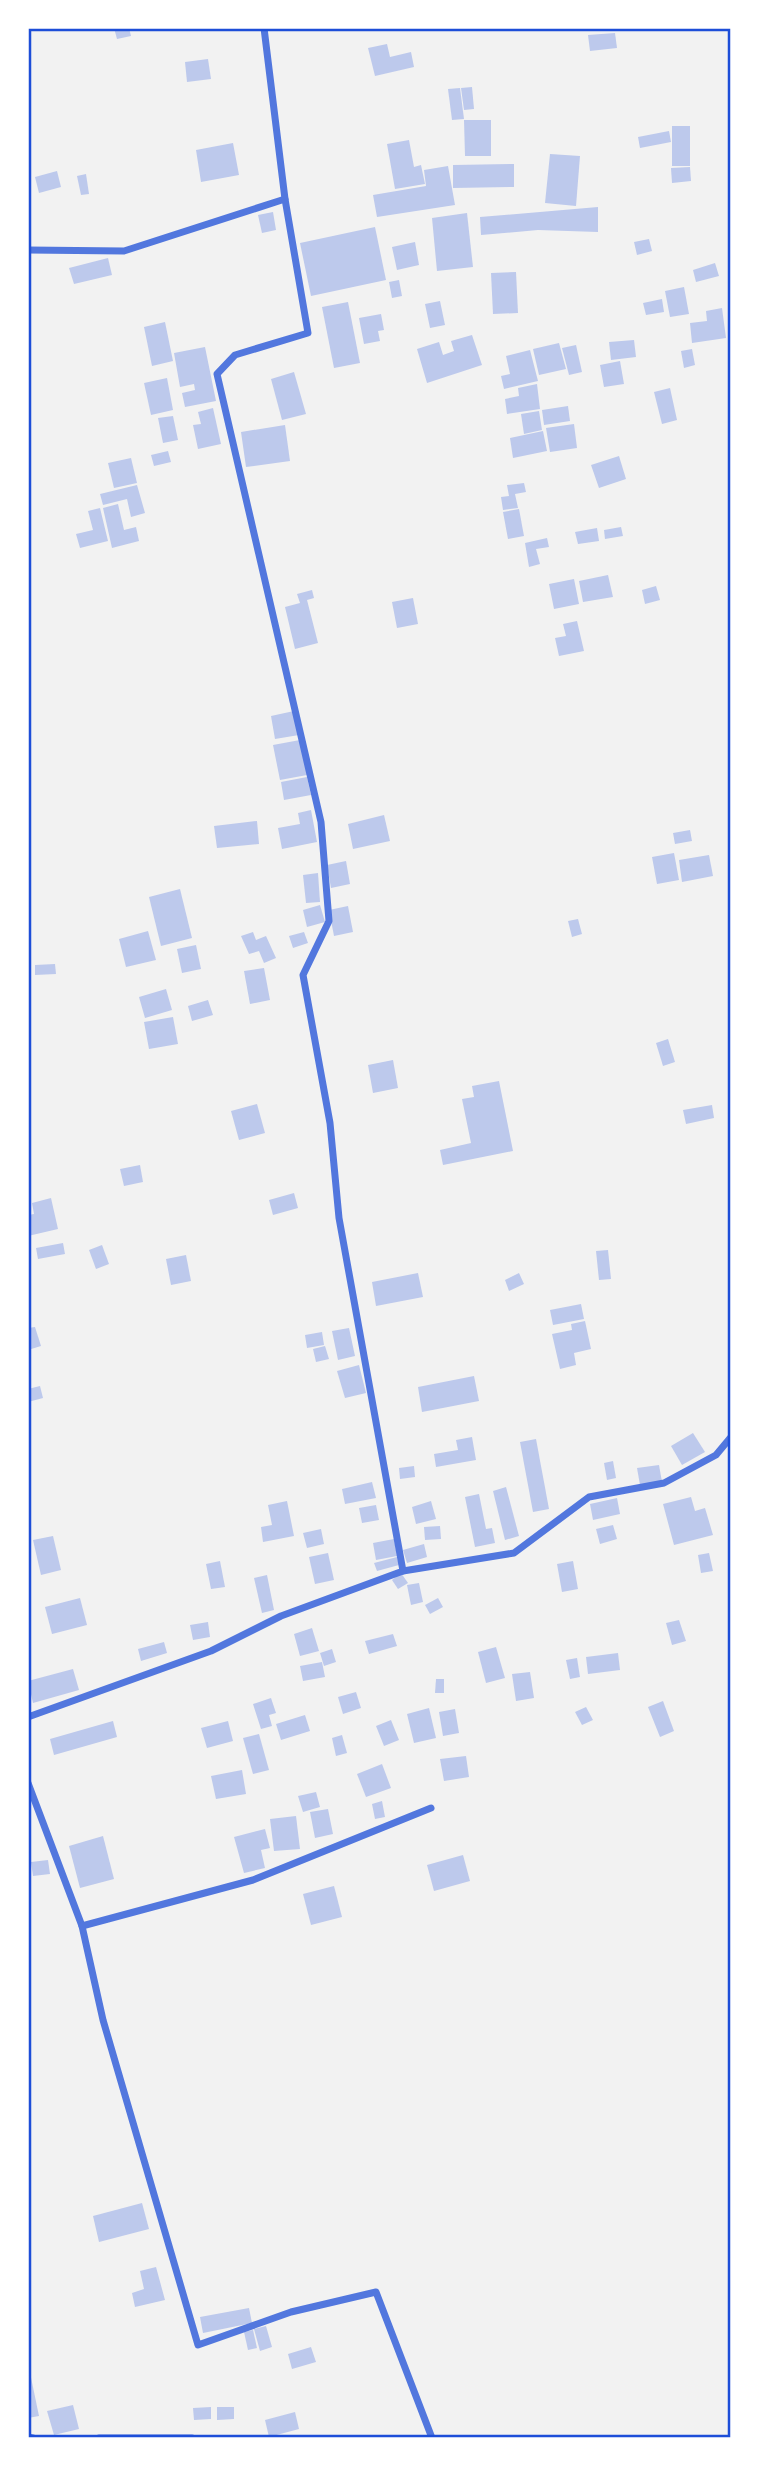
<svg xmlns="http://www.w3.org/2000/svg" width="759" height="2466" viewBox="0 0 759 2466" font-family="Arial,sans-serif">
<rect width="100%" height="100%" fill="#f2f2f2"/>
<g fill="#bdc9ec">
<path d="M114,28H129L131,36L117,39Z"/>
<path d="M615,33L617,48L590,51L588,35Z"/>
<path d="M387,44L390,57L411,52L414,67L375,76L368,48Z"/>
<path d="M208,59L211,79L187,82L185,62Z"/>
<path d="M472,87L474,109L464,110L461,88Z"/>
<path d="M460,88L464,119L452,120L448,89Z"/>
<path d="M464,120H491V156H465Z"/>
<rect x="672" y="126" width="18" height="40"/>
<path d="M669,131L671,142L640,148L638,137Z"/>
<path d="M409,140L414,167L421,165L425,184L395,189L387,144Z"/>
<path d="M233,143L239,175L201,182L196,150Z"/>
<path d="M550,154L580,156L576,206L545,203Z"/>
<path d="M514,164V187L453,188V165Z"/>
<path d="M448,166L455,205L377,217L373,195L426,186L424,170Z"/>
<path d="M690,167L691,181L672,183L671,168Z"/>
<path d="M57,171L61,187L39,193L35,177Z"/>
<path d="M86,174L89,194L81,195L77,176Z"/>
<path d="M598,207V232L538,230L481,235L480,217Z"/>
<path d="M273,212L276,230L262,233L258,215Z"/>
<path d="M467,213L473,267L437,271L432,218Z"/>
<path d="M375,227L386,280L311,296L300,243Z"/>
<path d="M649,239L652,251L637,255L634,242Z"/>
<path d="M415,242L419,265L397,270L392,247Z"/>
<path d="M108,258L112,275L74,284L69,268Z"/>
<path d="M715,263L719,276L696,282L693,270Z"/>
<path d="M516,272L518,313L493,314L491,273Z"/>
<path d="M399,280L402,296L392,298L389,282Z"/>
<path d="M684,287L689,314L670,317L665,291Z"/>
<path d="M662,299L664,312L646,315L643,303Z"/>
<path d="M440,301L445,325L430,328L425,304Z"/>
<path d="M348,302L360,363L334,368L322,307Z"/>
<path d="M722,308L726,338L692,343L690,323L707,321L706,311Z"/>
<path d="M381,314L384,330L378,331L380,341L364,344L359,318Z"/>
<path d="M165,322L173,361L152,366L144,327Z"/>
<path d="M472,335L482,365L427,383L417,349L439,342L443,355L454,351L451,341Z"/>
<path d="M634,340L636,357L611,360L609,342Z"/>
<path d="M559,343L566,369L539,375L533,349Z"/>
<path d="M576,345L582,372L569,375L562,348Z"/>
<path d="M205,347L216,401L185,407L182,393L195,390L194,384L180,387L174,353Z"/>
<path d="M692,349L695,365L684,368L681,351Z"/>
<path d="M530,350L538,381L504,389L501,376L510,374L506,356Z"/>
<path d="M620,361L624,384L604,387L600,365Z"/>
<path d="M294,372L306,414L282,420L271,379Z"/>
<path d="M167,378L173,410L151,415L144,383Z"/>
<path d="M537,384L540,409L507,414L505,399L519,396L518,388Z"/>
<path d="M670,388L677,420L662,424L654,392Z"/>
<path d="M568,406L570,421L544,425L542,410Z"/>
<path d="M213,408L221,444L198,449L193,425L201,424L198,412Z"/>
<path d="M539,411L542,430L524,434L521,414Z"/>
<path d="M173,416L178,440L163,443L158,418Z"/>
<path d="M574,424L577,448L550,452L546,428Z"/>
<path d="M285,425L290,461L246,467L241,432Z"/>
<path d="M543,431L547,451L513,458L510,438Z"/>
<path d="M168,451L171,462L154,466L151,455Z"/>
<path d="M619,456L626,479L599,488L591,465Z"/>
<path d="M131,458L137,483L114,488L108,463Z"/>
<path d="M524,483L526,492L515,494L518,508L503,510L501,497L509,496L507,485Z"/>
<path d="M137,485L145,513L131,517L127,499L103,505L100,494Z"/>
<path d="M118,504L124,530L136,527L139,541L112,548L103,508Z"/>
<path d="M100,508L108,541L80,548L76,534L93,530L88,511Z"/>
<path d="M519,509L524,536L508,539L503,512Z"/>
<path d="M621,527L623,536L605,539L604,530Z"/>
<path d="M597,528L599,541L578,544L575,532Z"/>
<path d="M547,538L549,547L536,549L540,564L529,567L525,543Z"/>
<path d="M608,575L613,597L583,602L579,581Z"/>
<path d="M574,579L579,604L554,609L549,584Z"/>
<path d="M656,586L660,600L645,604L642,590Z"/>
<path d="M312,590L314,598L307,600L318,643L295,649L285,607L300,603L297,594Z"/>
<path d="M413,598L418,624L397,628L392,602Z"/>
<path d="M577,621L584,651L559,656L555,638L566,636L563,624Z"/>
<path d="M294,711L299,735L275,739L271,716Z"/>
<path d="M300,740L307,775L280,780L273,745Z"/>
<path d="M307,777L311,795L284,800L281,782Z"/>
<path d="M311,810L317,842L282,849L278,828L300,824L298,813Z"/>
<path d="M384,815L390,841L353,849L348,824Z"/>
<path d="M257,821L259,844L217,848L214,826Z"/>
<path d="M690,830L692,841L675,844L673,833Z"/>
<path d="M674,853L679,880L657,884L652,857Z"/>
<path d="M709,855L713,876L682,882L679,860Z"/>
<path d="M346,861L350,884L331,888L327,865Z"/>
<path d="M318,873L320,902L306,903L303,875Z"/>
<path d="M180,889L192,938L161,946L149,897Z"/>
<path d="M320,905L325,922L307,927L303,910Z"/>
<path d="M348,906L353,932L334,936L329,910Z"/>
<path d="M578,919L582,934L572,937L568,921Z"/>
<path d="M148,931L156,960L126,967L119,939Z"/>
<path d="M253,932L256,940L266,936L276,958L264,963L259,951L249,954L241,936Z"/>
<path d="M304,932L308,943L293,948L289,936Z"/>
<path d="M196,945L201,969L182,973L177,949Z"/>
<path d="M55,964L56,974L35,975V965Z"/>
<path d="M264,968L270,1000L250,1004L244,971Z"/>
<path d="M166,989L172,1010L145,1018L139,997Z"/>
<path d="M208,1000L213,1015L192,1021L188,1006Z"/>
<path d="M173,1017L178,1044L149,1049L144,1022Z"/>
<path d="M668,1039L675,1062L663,1066L656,1043Z"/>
<path d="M393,1060L398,1088L373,1093L368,1065Z"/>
<path d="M499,1081L513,1151L443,1165L440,1150L471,1143L462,1099L474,1097L472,1086Z"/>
<path d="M257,1104L265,1133L239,1140L231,1111Z"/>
<path d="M712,1105L714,1118L686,1124L683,1110Z"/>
<path d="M140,1165L143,1182L124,1186L120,1169Z"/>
<path d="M294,1193L298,1208L273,1215L269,1200Z"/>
<path d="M51,1198L58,1229L28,1236V1215L34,1214L32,1203Z"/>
<path d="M63,1243L65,1254L38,1259L36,1248Z"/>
<path d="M102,1245L109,1264L96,1269L89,1250Z"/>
<path d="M608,1250L611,1279L599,1280L596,1251Z"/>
<path d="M186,1255L191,1281L171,1285L166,1259Z"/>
<path d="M418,1273L423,1297L376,1306L372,1282Z"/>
<path d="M519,1273L524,1284L509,1291L505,1280Z"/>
<path d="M581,1304L584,1319L553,1325L550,1310Z"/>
<path d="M585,1321L591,1349L574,1353L576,1365L560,1369L552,1334L572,1330L571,1324Z"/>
<path d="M35,1327L41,1346L28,1350V1328Z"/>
<path d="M349,1328L355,1356L338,1360L332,1331Z"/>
<path d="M322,1332L324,1345L307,1348L305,1335Z"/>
<path d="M325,1346L329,1359L316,1362L313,1349Z"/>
<path d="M359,1365L366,1393L345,1398L337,1371Z"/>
<path d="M474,1376L479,1401L422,1412L418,1387Z"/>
<path d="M40,1386L43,1398L28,1402V1389Z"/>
<path d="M693,1433L705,1452L682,1465L671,1446Z"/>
<path d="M472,1437L476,1460L436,1467L434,1454L458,1450L456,1440Z"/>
<path d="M536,1439L549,1509L533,1512L520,1442Z"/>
<path d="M613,1461L616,1478L607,1480L604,1463Z"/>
<path d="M659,1465L662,1482L640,1485L637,1468Z"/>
<path d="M414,1466L415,1477L400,1479L399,1468Z"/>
<path d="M372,1482L376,1498L345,1504L342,1489Z"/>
<path d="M506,1487L519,1536L505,1540L493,1491Z"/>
<path d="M479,1494L486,1529L492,1528L495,1543L475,1547L465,1497Z"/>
<path d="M691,1497L695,1511L705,1508L713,1535L674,1545L663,1504Z"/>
<path d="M617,1498L620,1514L593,1520L590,1504Z"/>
<path d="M287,1501L294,1536L263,1542L261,1527L272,1525L268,1505Z"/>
<path d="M431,1501L436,1519L416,1524L412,1507Z"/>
<path d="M376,1505L379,1520L362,1523L359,1508Z"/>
<path d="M613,1525L617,1539L600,1544L596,1529Z"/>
<path d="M440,1526L441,1539L425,1540L424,1527Z"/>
<path d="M321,1529L324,1544L307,1548L303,1533Z"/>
<path d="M53,1536L61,1570L41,1575L33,1540Z"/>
<path d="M394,1539L397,1556L376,1560L373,1543Z"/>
<path d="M424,1544L427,1557L407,1563L403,1550Z"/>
<path d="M328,1553L334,1580L315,1584L309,1557Z"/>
<path d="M709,1553L713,1571L701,1573L698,1555Z"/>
<path d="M397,1557L399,1565L377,1571L374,1563Z"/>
<path d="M220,1561L225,1587L211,1589L206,1564Z"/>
<path d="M573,1561L578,1589L562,1592L557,1564Z"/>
<path d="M401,1573L408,1583L398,1589L392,1580Z"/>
<path d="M267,1575L274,1610L262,1613L254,1578Z"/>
<path d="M419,1583L423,1602L411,1605L407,1585Z"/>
<path d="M80,1598L87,1625L52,1634L45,1607Z"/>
<path d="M438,1598L443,1607L430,1614L425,1605Z"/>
<path d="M679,1620L686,1641L672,1645L666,1623Z"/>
<path d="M208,1622L210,1637L193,1640L190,1625Z"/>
<path d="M312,1628L319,1651L300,1656L294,1634Z"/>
<path d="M393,1634L397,1646L369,1654L365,1641Z"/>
<path d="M164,1642L167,1653L141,1661L138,1649Z"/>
<path d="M496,1647L505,1678L486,1683L478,1652Z"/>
<path d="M332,1649L336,1662L324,1666L320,1653Z"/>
<path d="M618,1653L620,1670L588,1674L586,1657Z"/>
<path d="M577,1658L580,1677L570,1679L566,1660Z"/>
<path d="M322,1662L325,1677L303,1681L300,1666Z"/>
<path d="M73,1669L79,1690L33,1703L28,1681Z"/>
<path d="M530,1672L534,1698L516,1701L512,1674Z"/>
<path d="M436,1679H444V1693H435Z"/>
<path d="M356,1692L361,1708L343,1714L338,1697Z"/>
<path d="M271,1698L276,1713L269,1715L272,1726L261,1729L253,1704Z"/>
<path d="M663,1701L674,1731L660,1737L648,1707Z"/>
<path d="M586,1707L593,1720L582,1725L575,1712Z"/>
<path d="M429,1708L436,1738L414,1743L407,1714Z"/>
<path d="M455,1709L459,1733L443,1736L439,1712Z"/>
<path d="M305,1715L310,1731L281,1740L276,1724Z"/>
<path d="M391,1720L399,1740L384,1746L376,1726Z"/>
<path d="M113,1721L117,1737L54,1755L50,1739Z"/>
<path d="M228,1721L233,1741L207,1748L201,1728Z"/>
<path d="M259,1734L269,1770L253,1774L243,1738Z"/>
<path d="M342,1735L347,1753L336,1756L332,1738Z"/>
<path d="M466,1756L469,1777L444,1781L440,1759Z"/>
<path d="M382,1764L391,1788L366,1797L357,1774Z"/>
<path d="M242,1770L246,1794L216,1799L211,1776Z"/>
<path d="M316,1792L320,1807L303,1812L298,1796Z"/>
<path d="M382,1801L385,1817L375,1819L372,1804Z"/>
<path d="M328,1809L333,1834L315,1838L310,1812Z"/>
<path d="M296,1816L300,1849L274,1851L270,1819Z"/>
<path d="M265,1829L270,1848L261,1850L265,1868L244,1873L234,1837Z"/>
<path d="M103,1836L114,1879L80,1888L69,1846Z"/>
<path d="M463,1855L470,1881L434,1891L427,1865Z"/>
<path d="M48,1860L50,1874L33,1876L31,1862Z"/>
<path d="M334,1886L342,1917L311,1925L303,1894Z"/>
<path d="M142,2203L149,2229L99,2242L93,2216Z"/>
<path d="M156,2267L165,2300L135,2307L132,2293L144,2289L140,2271Z"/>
<path d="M249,2308L252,2323L203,2333L200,2317Z"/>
<path d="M266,2326L272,2347L260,2351L254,2329Z"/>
<path d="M253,2330L257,2348L248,2350L244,2332Z"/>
<path d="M311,2347L316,2362L292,2369L288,2354Z"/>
<path d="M28,2363L39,2416L28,2418Z"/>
<path d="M73,2405L79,2429L54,2435L47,2411Z"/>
<path d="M211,2407V2419L194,2420L193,2408Z"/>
<path d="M217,2407H234V2419L217,2420Z"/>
<path d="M295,2412L299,2429L269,2437L265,2420Z"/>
</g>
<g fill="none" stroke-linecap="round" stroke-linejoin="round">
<g stroke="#5277de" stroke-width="7">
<path d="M28,250L124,251L285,199"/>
<path d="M403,1571L514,1553L589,1497L664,1483L716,1455L731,1437"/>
<path d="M28,1717L211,1651L281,1616L403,1571L339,1218L330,1123L303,975L329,921L321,822L217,374L235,355L308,333L285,199L264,28"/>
<path d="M28,1783L82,1926L103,2020L198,2345L291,2312L376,2292L432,2438"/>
<path d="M82,1926L253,1880L431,1808"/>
<path d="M28,2437L33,2438"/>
<path d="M99,2438H192"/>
</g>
</g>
<rect width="759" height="2466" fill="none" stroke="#ffffff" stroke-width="60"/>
<rect x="30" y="30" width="699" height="2406" fill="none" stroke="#1d4ed8" stroke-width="2.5"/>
</svg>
